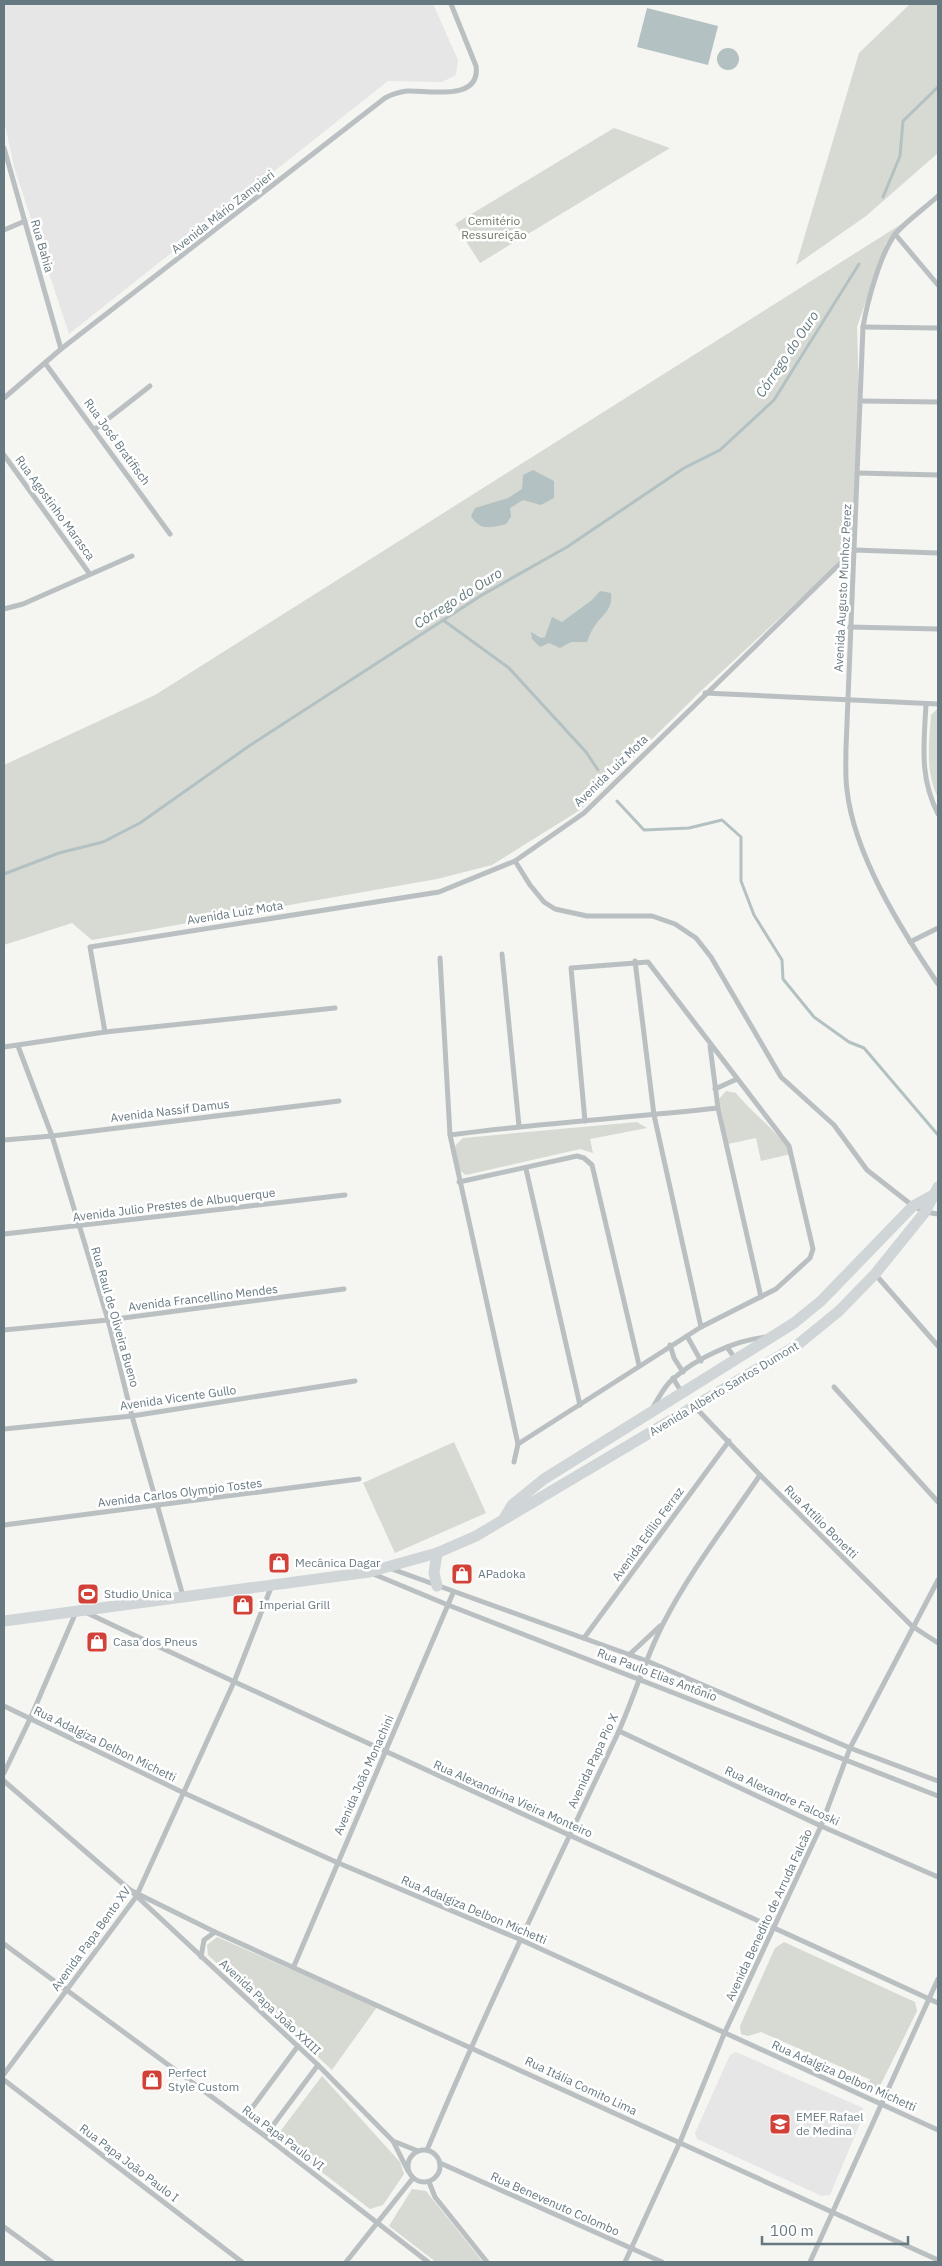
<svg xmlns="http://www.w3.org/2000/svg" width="942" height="2266" viewBox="0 0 942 2266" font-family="'IBM Plex Sans',sans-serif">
<rect width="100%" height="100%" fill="#f5f5f2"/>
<g fill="#e6e6e6">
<path d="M4,4H433L458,60L456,75L442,82L388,81L69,334L14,167L4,120Z"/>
<path d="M736,2052L863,2108L864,2114L830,2195L822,2196L697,2139L695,2133L730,2055Z"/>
</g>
<g fill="#d6dad2">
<path d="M910,4H938V153L866,216L796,265L859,53Z"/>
<path d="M614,128L670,148L480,263L455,224Z"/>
<path d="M903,223L886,243L857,327L859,401L853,550L702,690L580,810L492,865L437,879L92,940L72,923L4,945V765L155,695Z"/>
<path d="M938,708V798C925,771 929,744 931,715Z"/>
<path d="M726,1091L736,1093C751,1112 783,1136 791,1154L761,1161L756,1138L728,1144L719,1099Z"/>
<path d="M637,1122L647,1128L590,1139L593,1153L580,1149L466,1175L459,1170L455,1146L463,1138Z"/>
<path d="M454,1442L486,1513L395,1553L363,1483Z"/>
<path d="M217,1937L377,2007L332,2070L208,1955L207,1945Z"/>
<path d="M784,1942L915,2002L917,2011L878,2090L872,2092L859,2087L871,2080L761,2032L748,2036L741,2034L740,2026L775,1948Z"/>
<path d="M322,2076L400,2162L404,2174L383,2205L370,2209L276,2137Z"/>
<path d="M412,2189L426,2191L483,2262H436L389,2226Z"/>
</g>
<g fill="#b3c1c3">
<path d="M647,8L718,26L708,65L637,47Z"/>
<circle cx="728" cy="59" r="11"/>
<path d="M533,470L554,481V498L541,505L523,500L510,508L511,517L506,524C490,528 480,531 471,516L475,508L508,498L522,489L523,475Z"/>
<path d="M600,591L611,593C613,611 602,614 594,627C591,631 589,637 587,642H571L560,648L549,643L540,647L532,639L531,632L541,638L545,637L552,617L562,622L592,600Z"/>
</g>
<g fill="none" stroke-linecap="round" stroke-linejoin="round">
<g stroke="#b3c1c3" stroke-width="3">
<path d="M883,197L900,156L903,121L938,87"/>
<path d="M443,620L509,668L586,752L598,770"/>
<path d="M617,801L644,830L689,828L722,820L741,837V881L754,915L782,960L783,979L814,1017L849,1042L864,1048L938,1135"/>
<path d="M4,874L59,853L103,842L140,823L249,746L482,595L567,547L684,468L720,450L774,400L859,264"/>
</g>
<g stroke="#bac0c2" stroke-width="5">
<path d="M4,148L61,349"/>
<path d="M938,196C925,208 909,219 897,232C881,250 867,303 863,327L846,748C846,762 845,776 847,790C854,855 902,931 938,984"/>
<path d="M4,230L25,221"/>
<path d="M895,234L938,285"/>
<path d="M863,327L938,328"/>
<path d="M45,363L170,534"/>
<path d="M4,398L61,349L385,98C392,94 399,92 407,91C428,90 481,102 476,66L451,4"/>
<path d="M861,401L938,402"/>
<path d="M95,429L150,386"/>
<path d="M4,455L89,573"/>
<path d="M858,473L938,475"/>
<path d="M4,609L23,604L132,556"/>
<path d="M849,627L938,629"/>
<path d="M705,693L938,704"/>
<path d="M926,704C924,745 919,776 938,814"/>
<path d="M515,861L530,885L544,902L555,909L587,916H652L675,924L696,938L711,957L781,1077L834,1125L867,1170L913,1206L925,1212L938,1214"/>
<path d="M910,942L938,928"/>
<path d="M502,954L519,1126"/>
<path d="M440,958L450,1135L518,1444L514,1462"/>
<path d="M635,961L654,1115L701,1327"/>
<path d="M105,1032L90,947L439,892L515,861L584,813L854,550L938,553"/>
<path d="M18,1046L52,1136L108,1320L132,1416L183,1596"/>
<path d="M710,1046L718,1108L761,1297"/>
<path d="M4,1047L105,1032L335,1008"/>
<path d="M715,1089L737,1079"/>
<path d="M450,1135C539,1123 628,1118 718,1108"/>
<path d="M4,1140L52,1136L339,1101"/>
<path d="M526,1169L580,1405"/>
<path d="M459,1182L577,1156L584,1158L592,1165L639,1365"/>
<path d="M4,1234L345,1195"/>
<path d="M875,1274L938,1346"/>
<path d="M4,1330L108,1320L344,1289"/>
<path d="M687,1336L701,1361"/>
<path d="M670,1345L674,1358L683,1372"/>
<path d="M727,1347L736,1360"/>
<path d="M673,1378L682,1393"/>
<path d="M834,1387L938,1502"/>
<path d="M653,1407C659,1398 664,1386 673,1379C696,1358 736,1340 767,1337"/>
<path d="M696,1408L760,1475L912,1626L938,1643"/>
<path d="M4,1429L132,1416L355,1381"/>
<path d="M518,1444L701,1327L776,1289L810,1258L813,1249L789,1146L648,962L571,968L585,1121"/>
<path d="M4,1525L359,1479"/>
<path d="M389,1568L647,1661L850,1748L938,1781"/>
<path d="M371,1573L448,1605L938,1796"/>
<path d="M85,1612C368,1746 654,1872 938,2003"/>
<path d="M584,1638L729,1441"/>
<path d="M629,1655L660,1626"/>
<path d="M4,1706L184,1793L336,1862L519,1939L938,2130"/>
<path d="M619,1731L821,1826L938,1877"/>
<path d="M4,1773L30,1719L76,1612"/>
<path d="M4,1781L130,1890L318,2065L393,2141L408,2171"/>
<path d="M130,1890L215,1932L938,2260"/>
<path d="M4,1944L265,2136L428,2262"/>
<path d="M201,1957L204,1940L215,1932"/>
<path d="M294,1966L453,1593"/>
<path d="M4,2074L136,1897L234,1682L272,1585"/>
<path d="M4,2080L242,2262"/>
<path d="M243,2120L298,2046"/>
<path d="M265,2136L318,2065"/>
<path d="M393,2141L418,2151"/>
<circle cx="424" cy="2166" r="16"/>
<path d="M427,2150C486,2009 553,1871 618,1733C634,1697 645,1659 663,1624C690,1571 727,1524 760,1475"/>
<path d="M440,2163L662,2262"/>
<path d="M429,2182L435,2197L487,2262"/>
<path d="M4,2227L52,2262"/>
<path d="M346,2262L413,2178"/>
<path d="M625,2262L680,2142L724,2034L821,1826L850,1748L938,1580"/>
<path d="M810,2262L938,1979"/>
</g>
<g stroke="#d0d5d7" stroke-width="11">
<path d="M503,1520L512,1505L544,1479L794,1323L821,1301L913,1206L933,1195"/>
<path d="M437,1586L434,1573L437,1553"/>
<path d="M4,1621L369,1572L437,1553L476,1536L796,1346L839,1311L875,1274L925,1212L938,1187"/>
</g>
</g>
<defs>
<g id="shop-square" transform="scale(1.125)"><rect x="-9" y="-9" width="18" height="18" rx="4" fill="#d14137" stroke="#fff"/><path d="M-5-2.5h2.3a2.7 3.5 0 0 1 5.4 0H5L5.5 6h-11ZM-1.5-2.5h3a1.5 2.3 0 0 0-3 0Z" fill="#fff"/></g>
<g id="stadium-square" transform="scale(1.125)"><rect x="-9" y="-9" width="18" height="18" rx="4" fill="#d14137" stroke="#fff"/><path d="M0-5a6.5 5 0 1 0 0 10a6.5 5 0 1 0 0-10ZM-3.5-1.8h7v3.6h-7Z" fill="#fff"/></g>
<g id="school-square" transform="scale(1.125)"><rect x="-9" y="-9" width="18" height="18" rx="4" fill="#d14137" stroke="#fff"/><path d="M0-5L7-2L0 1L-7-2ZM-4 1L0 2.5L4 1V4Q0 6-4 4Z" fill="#fff"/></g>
</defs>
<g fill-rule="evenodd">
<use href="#shop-square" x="279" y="1563"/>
<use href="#shop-square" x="462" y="1574"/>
<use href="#stadium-square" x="88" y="1594"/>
<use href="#shop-square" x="243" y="1605"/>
<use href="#shop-square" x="97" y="1642"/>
<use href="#shop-square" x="152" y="2080"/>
<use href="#school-square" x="780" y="2124"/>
</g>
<g text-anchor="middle" stroke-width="5" stroke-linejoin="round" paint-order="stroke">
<g font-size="12" fill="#677980" stroke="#fff">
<text transform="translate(223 212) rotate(-38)" y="4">Avenida Mário Zampieri</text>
<text transform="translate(42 246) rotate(74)" y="4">Rua Bahia</text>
<text transform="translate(117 442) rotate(54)" y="4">Rua José Bratifisch</text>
<text transform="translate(55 508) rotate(54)" y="4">Rua Agostinho Marasca</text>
<text transform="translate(843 588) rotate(-87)" y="4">Avenida Augusto Munhoz Perez</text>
<text transform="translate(611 771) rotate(-44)" y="4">Avenida Luiz Mota</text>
<text transform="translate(235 913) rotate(-9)" y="4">Avenida Luiz Mota</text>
<text transform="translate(170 1111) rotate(-7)" y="4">Avenida Nassif Damus</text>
<text transform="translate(174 1205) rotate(-7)" y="4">Avenida Julio Prestes de Albuquerque</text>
<text transform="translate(203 1298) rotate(-7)" y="4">Avenida Francellino Mendes</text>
<text transform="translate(115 1317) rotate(74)" y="4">Rua Raul de Oliveira Bueno</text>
<text transform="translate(724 1389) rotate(-31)" y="4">Avenida Alberto Santos Dumont</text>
<text transform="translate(178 1398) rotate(-8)" y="4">Avenida Vicente Gullo</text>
<text transform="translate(180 1493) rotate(-7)" y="4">Avenida Carlos Olympio Tostes</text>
<text transform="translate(821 1522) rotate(45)" y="4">Rua Attílio Bonetti</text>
<text transform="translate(648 1534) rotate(-54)" y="4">Avenida Edílio Ferraz</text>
<text transform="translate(657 1675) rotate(21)" y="4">Rua Paulo Elias Antônio</text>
<text transform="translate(105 1744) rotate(26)" y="4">Rua Adalgiza Delbon Michetti</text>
<text transform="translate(593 1761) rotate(-65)" y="4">Avenida Papa Pio X</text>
<text transform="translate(364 1775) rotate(-66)" y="4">Avenida João Monachini</text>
<text transform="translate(782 1796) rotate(25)" y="4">Rua Alexandre Falcoski</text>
<text transform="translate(513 1799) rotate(24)" y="4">Rua Alexandrina Vieira Monteiro</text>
<text transform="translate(474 1910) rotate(23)" y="4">Rua Adalgiza Delbon Michetti</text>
<text transform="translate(769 1915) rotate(-65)" y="4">Avenida Benedito de Arruda Falcão</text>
<text transform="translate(91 1939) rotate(-54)" y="4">Avenida Papa Bento XV</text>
<text transform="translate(270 2007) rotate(43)" y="4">Avenida Papa João XXIII</text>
<text transform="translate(844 2076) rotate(24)" y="4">Rua Adalgiza Delbon Michetti</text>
<text transform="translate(581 2086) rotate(25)" y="4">Rua Itália Comito Lima</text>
<text transform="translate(283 2138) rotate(37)" y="4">Rua Papa Paulo VI</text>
<text transform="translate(129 2163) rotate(37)" y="4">Rua Papa João Paulo I</text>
<text transform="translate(555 2204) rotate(24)" y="4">Rua Benevenuto Colombo</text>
</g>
<g font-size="12" fill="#6c7865" stroke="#fff">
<text x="494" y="225">Cemitério<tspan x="494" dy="14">Ressureição</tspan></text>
</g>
<g font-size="12" fill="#677980" stroke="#fff" text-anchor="start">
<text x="295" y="1567">Mecânica Dagar</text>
<text x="478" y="1578">APadoka</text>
<text x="104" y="1598">Studio Unica</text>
<text x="259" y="1609">Imperial Grill</text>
<text x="113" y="1646">Casa dos Pneus</text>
<text x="168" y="2077">Perfect<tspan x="168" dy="14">Style Custom</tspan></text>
<text x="796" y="2121">EMEF Rafael<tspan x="796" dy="14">de Medina</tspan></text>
</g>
<g font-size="14" font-style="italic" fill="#637a7d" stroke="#fff">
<text transform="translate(787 354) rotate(-56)" y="5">Córrego do Ouro</text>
<text transform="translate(458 598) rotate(-32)" y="5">Córrego do Ouro</text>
</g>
</g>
<rect width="942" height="2266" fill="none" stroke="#677980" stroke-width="10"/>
<path d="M762 2236v8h146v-8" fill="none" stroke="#677980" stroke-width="2.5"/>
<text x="770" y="2236" font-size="15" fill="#677980" stroke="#ffffff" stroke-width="4" paint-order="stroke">100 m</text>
</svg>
